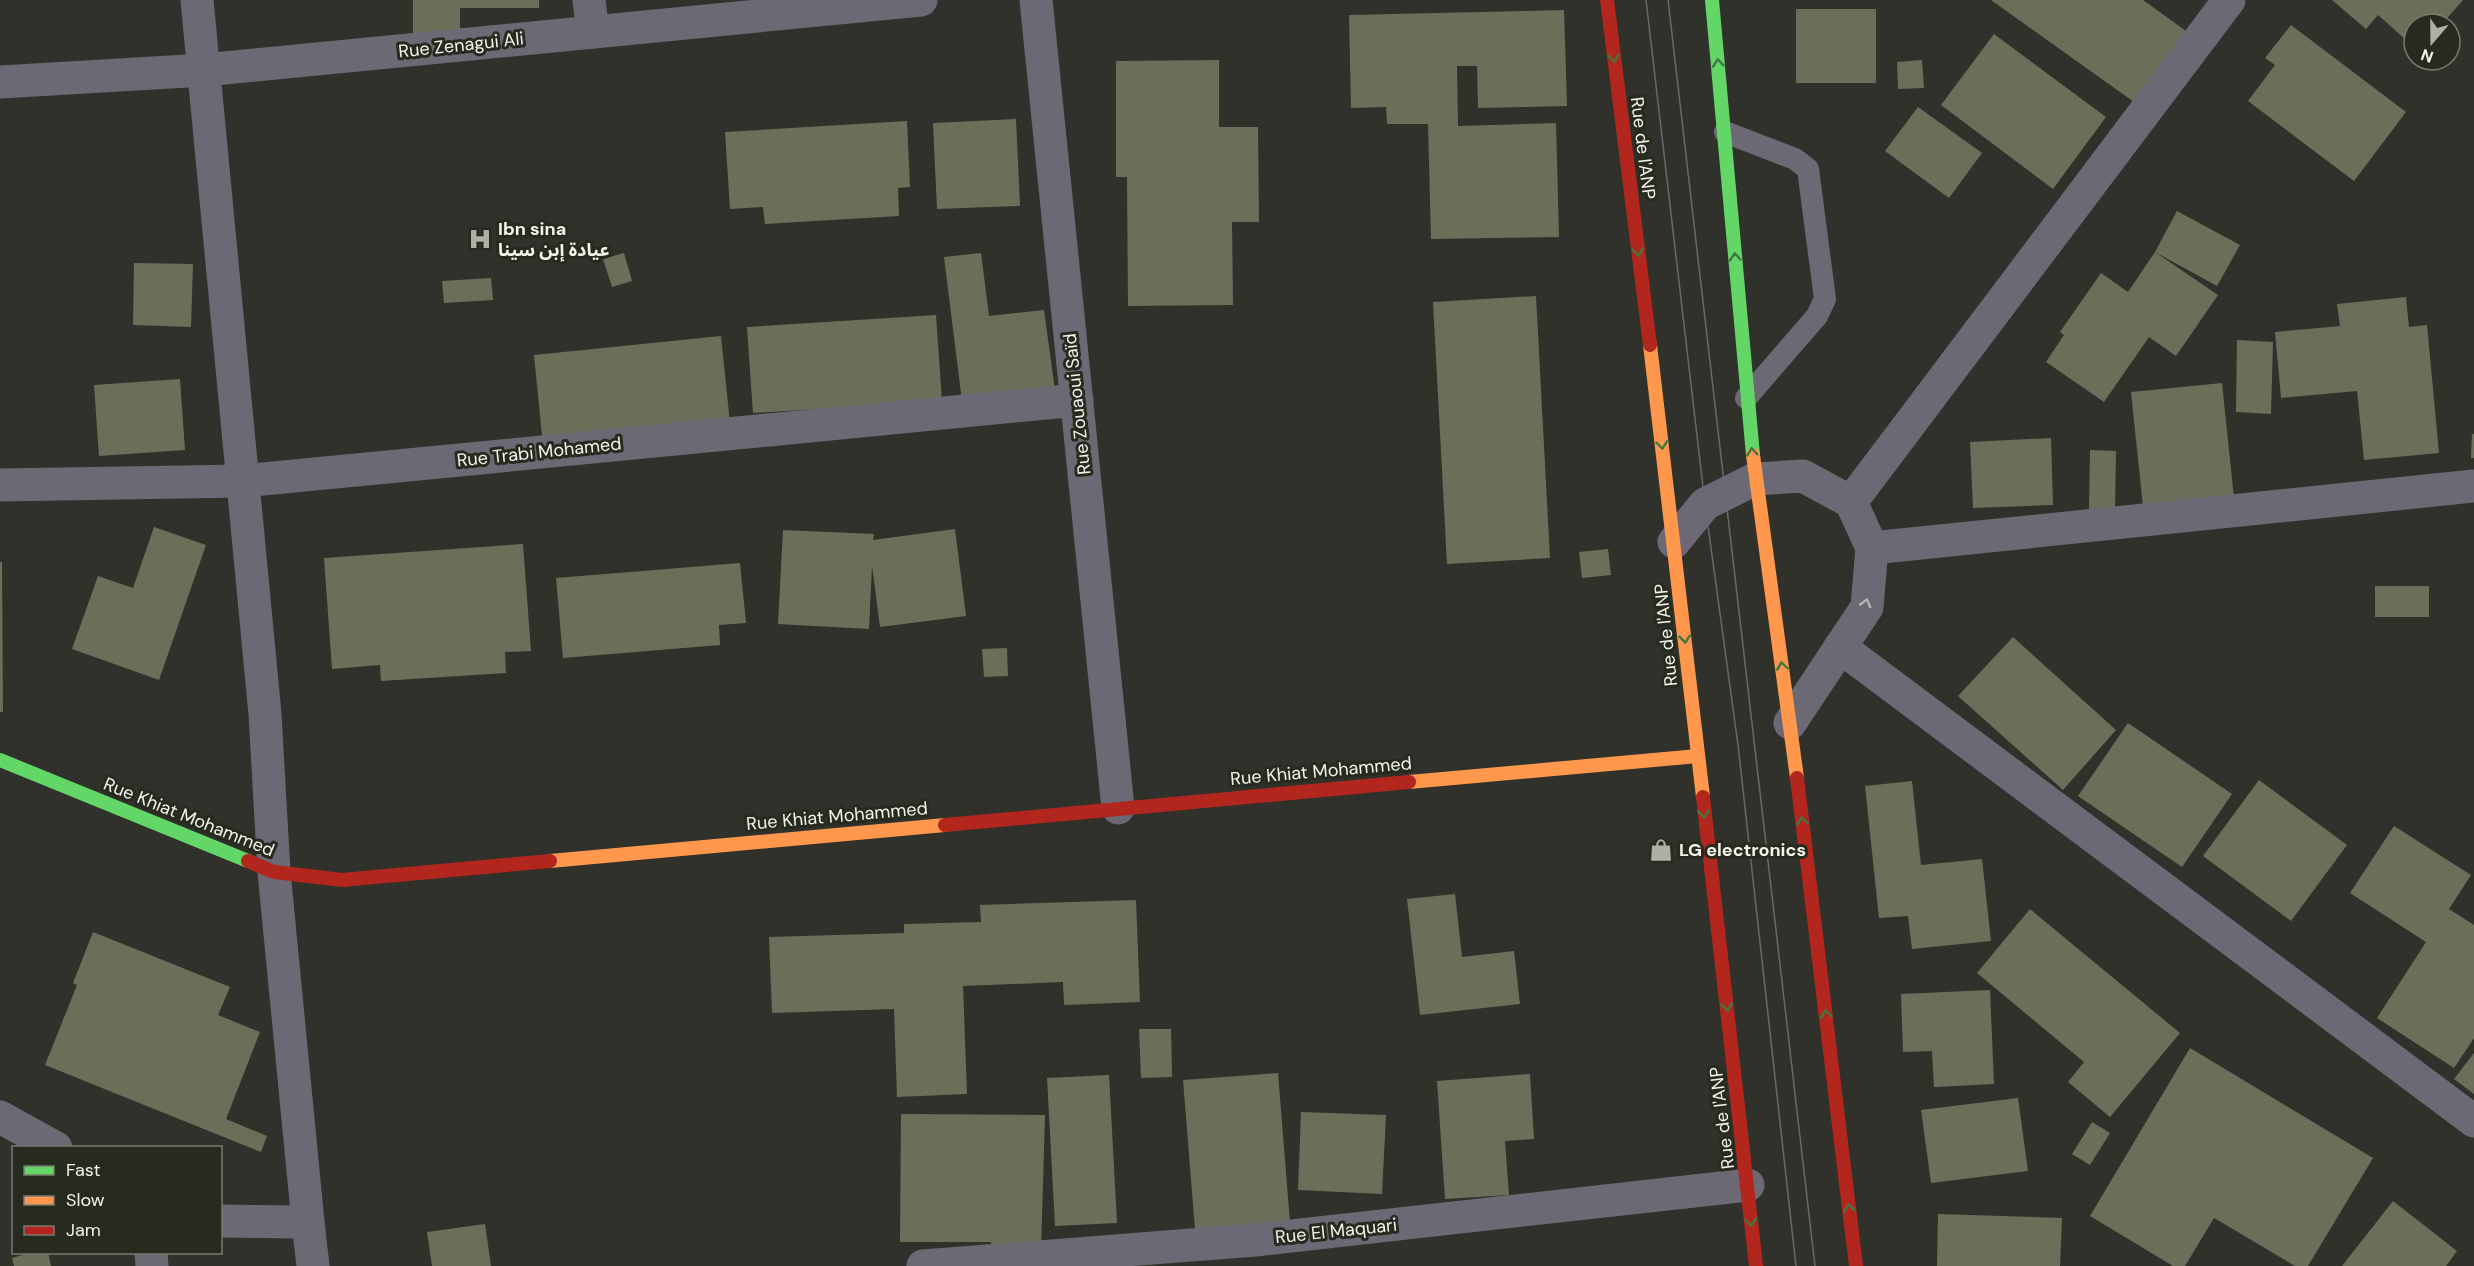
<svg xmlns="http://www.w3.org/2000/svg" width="2474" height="1266" viewBox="0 0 2474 1266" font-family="'DM Sans','Noto Sans Arabic',sans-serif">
<rect width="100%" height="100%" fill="#30312a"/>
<g fill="#6b6f5a">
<path d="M413,0H539V8H460V39L413,38Z"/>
<path d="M1991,0H2143L2193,36L2141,107Z"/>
<path d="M2332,0H2463L2442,24H2414V47L2378,15L2366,29Z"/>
<rect x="1796" y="9" width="80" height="74"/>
<path d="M1564,10L1567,106L1478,108L1477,66H1457L1458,126L1556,123L1559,237L1431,239L1428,124H1387L1386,107L1351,108L1349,15Z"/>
<path d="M2291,25L2406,112L2354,181L2248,101L2275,65L2265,58Z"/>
<path d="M1994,34L2106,117L2053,189L1941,105Z"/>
<path d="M1219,60V127H1258L1259,222H1232L1233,305L1128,306L1127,177H1116V61Z"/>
<path d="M1922,60L1924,88L1898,89L1897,62Z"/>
<path d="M1918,107L1982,153L1949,198L1885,151Z"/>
<path d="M1016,119L1020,206L937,209L933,123Z"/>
<path d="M907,121L910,187L898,188L899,216L765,224L763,207L730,209L725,132Z"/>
<path d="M2177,211L2240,245L2217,286L2155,252Z"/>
<path d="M2155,252L2218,295L2176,356L2149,337L2104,402L2046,362L2064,335L2060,332L2101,273L2128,292Z"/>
<path d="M624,253L632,281L612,287L603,259Z"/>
<path d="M981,253L989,316L1044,310L1055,390L962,401L944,257Z"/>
<path d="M134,263L193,264L191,327L133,325Z"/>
<path d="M491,278L493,300L444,303L442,281Z"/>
<path d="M1536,296L1550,558L1447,564L1433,302Z"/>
<path d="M2406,297L2409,327L2427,325L2439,453L2364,460L2357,391L2281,398L2275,332L2340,326L2337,304Z"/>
<path d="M936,315L942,401L753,413L747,327Z"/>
<path d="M721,336L730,423L543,446L534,355Z"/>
<path d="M2237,340L2273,342L2271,414L2236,412Z"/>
<path d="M180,379L185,450L99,456L94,385Z"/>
<path d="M2222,383L2234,498L2143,507L2131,392Z"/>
<path d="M2472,434H2474V458H2471Z"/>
<path d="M2051,438L2053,505L1973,508L1970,442Z"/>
<path d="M2090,450L2116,451L2115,510H2089Z"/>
<path d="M154,527L206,545L159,680L72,649L98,576L133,588Z"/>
<path d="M955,529L966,616L880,627L872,566L869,629L778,624L783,530L874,534L873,540Z"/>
<path d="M523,544L531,651L505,652L506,673L381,681L380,665L332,669L324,558Z"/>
<path d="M1608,549L1611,575L1582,578L1579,552Z"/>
<path d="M0,562H2L3,712H0Z"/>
<path d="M740,563L746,623L719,625L720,645L563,658L556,578Z"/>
<rect x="2375" y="586" width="54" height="31"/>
<path d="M2013,637L2116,730L2063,790L1958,696Z"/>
<path d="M1007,648L1008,676L984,677L982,649Z"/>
<path d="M2128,723L2232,794L2182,867L2078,796Z"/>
<path d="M2259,780L2347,845L2291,921L2203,856Z"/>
<path d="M1912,781L1921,865L1982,859L1991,941L1912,949L1908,916L1879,918L1865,786Z"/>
<path d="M2394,826L2471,875L2449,909L2474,925V1038L2454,1068L2377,1018L2426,942L2350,893Z"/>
<path d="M1455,894L1462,957L1514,951L1520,1004L1420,1015L1407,899Z"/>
<path d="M1136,900L1140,1002L1064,1005L1063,982L963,986L967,1094L897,1097L894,1009L772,1013L769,937L904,933V924L981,922L980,905Z"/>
<path d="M2030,909L2180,1033L2110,1117L2068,1082L2084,1062L1977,973Z"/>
<path d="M93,932L230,987L218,1015L260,1032L226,1119L267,1136L261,1152L45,1065L77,985L73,983Z"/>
<path d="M1990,990L1994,1084L1934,1087L1932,1051L1903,1052L1901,994Z"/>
<path d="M1139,1029H1171L1172,1077L1141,1078Z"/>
<path d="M2190,1048L2373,1158L2308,1266H2295L2214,1218L2185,1266H2173L2090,1216Z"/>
<path d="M2474,1053V1094L2454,1079Z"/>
<path d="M1278,1073L1291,1235L1196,1242L1183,1080Z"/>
<path d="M1530,1074L1534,1139L1505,1141L1509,1195L1445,1199L1437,1081Z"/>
<path d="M1109,1075L1117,1223L1055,1226L1047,1078Z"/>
<path d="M2018,1098L2028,1171L1931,1183L1921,1110Z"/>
<path d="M1301,1112L1386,1115L1382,1194L1298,1190Z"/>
<path d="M901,1114L1045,1115L1041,1251H992L991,1242H900Z"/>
<path d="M2092,1122L2110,1133L2090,1165L2072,1154Z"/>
<path d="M2393,1201L2457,1251L2446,1266H2342Z"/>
<path d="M1938,1214L2062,1218L2060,1266H1937Z"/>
<path d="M485,1224L491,1266H432L427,1232Z"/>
<path d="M33,1252H48L51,1266H14L12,1258Z"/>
</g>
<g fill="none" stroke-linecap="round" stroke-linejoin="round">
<path stroke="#6c6975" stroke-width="22" d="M1725,132L1795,159L1808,169L1825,299L1817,316L1746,398"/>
<g stroke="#6c6975" stroke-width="33">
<path d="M197,0L265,714L274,872L308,1222"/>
<path d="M589,0L593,32"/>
<path d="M1036,0L1118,808"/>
<path d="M0,82L204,70L921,0"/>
<path d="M0,485L243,481L1077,400"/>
<path d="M1851,502L2229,0"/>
<path d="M1674,542L1705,504L1755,479L1803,476L1851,502L1872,548L1867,607L1790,723"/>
<path d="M1872,548L2474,486"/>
<path d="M1840,647L2474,1121"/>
<path d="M0,1117L56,1148"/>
<path d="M220,1221L308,1222L313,1266"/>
<path d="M151,1252L152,1266"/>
<path d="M923,1266L1255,1240L1748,1185"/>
</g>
<g stroke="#63d668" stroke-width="14">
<path d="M1712,0L1753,455"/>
<path d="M0,760L248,861"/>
</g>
<g stroke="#ff974d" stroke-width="14">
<path d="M1650,345L1703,797"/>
<path d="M1753,455L1797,778"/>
<path d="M1409,782L1698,756"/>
<path d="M550,861L945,825"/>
</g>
<g stroke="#b3261e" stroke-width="14">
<path d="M1607,0L1650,345"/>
<path d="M1797,778L1856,1266"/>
<path d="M1703,797L1756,1266"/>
<path d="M945,825L1409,782"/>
<path d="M248,861L274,872L342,880L550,861"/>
</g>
<g stroke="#6a686c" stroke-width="1.5">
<path d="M1646,0L1705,504L1738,745L1796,1266"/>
<path d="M1668,0L1815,1266"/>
</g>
</g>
<defs><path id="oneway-chevron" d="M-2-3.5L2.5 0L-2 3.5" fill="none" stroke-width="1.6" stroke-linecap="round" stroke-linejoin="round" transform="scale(1.5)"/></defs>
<g stroke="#42773f">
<use href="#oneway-chevron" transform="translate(1614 58) rotate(83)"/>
<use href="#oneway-chevron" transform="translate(1718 63) rotate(-96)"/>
<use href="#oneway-chevron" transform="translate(1638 252) rotate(83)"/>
<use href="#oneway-chevron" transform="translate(1735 257) rotate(-95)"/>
<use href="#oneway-chevron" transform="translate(1662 445) rotate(83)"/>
<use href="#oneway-chevron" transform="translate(1752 452) rotate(-96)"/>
<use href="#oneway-chevron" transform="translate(1685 639) rotate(84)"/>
<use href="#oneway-chevron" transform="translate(1782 666) rotate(-98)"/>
<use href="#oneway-chevron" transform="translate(1704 814) rotate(83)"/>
<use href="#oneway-chevron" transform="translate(1802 821) rotate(-97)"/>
<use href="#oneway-chevron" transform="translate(1727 1007) rotate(83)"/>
<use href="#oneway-chevron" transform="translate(1826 1014) rotate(-97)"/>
<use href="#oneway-chevron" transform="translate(1849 1208) rotate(-97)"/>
<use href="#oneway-chevron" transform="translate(1751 1222) rotate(84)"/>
</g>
<use stroke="#b6b5b6" href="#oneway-chevron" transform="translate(1866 603) rotate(-75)"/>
<defs>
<g id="hospital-bare" transform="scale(1.8)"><path d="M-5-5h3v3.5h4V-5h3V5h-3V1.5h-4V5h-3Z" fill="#aeb0a8" stroke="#272a1e" stroke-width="2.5" paint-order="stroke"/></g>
<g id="shop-bare" transform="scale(1.8)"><path d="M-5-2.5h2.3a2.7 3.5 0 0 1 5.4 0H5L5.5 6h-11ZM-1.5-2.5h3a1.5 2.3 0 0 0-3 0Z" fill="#aeb0a8" stroke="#272a1e" stroke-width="2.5" paint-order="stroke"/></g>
</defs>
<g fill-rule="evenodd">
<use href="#hospital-bare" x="480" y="239"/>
<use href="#shop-bare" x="1661" y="850"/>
</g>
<g text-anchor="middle" stroke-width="6" stroke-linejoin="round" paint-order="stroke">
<g font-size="18" fill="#f2f4ec" stroke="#272a1e">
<text transform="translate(461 45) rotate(-6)" y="6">Rue Zenagui Ali</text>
<text transform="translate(1643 148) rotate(83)" y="6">Rue de l'ANP</text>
<text transform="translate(1077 404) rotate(-96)" y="6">Rue Zouaoui Saïd</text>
<text transform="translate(539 452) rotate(-6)" y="6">Rue Trabi Mohamed</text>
<text transform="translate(1666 635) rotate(-96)" y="6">Rue de l'ANP</text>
<text transform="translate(1321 771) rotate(-5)" y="6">Rue Khiat Mohammed</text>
<text transform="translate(837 816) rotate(-5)" y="6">Rue Khiat Mohammed</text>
<text transform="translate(189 817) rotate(22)" y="6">Rue Khiat Mohammed</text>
<text transform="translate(1722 1118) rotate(-97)" y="6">Rue de l'ANP</text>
<text transform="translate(1336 1231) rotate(-6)" y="6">Rue El Maquari</text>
</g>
<g font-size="18" font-weight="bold" fill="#f2f4ec" stroke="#272a1e" text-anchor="start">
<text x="498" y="235">Ibn sina<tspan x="498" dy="21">عيادة إبن سينا</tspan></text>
<text x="1679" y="856">LG electronics</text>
</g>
</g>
<rect x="12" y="1146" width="210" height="108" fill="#272a1e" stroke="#787b70" stroke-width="1.5"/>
<rect x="24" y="1166" width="30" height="9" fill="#63d668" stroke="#787b70" stroke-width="1.5"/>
<text x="66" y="1176" font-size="18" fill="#f2f4ec">Fast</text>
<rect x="24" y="1196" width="30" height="9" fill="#ff974d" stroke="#787b70" stroke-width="1.5"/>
<text x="66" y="1206" font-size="18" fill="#f2f4ec">Slow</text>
<rect x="24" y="1226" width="30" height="9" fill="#b3261e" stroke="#787b70" stroke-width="1.5"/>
<text x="66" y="1236" font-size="18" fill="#f2f4ec">Jam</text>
<g transform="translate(2432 42) rotate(200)"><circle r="28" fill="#272a1e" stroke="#787b70" stroke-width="1.5"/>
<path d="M0-4.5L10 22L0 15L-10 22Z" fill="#aeb0a8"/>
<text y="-9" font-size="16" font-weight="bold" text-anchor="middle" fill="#f2f4ec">N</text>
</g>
</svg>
